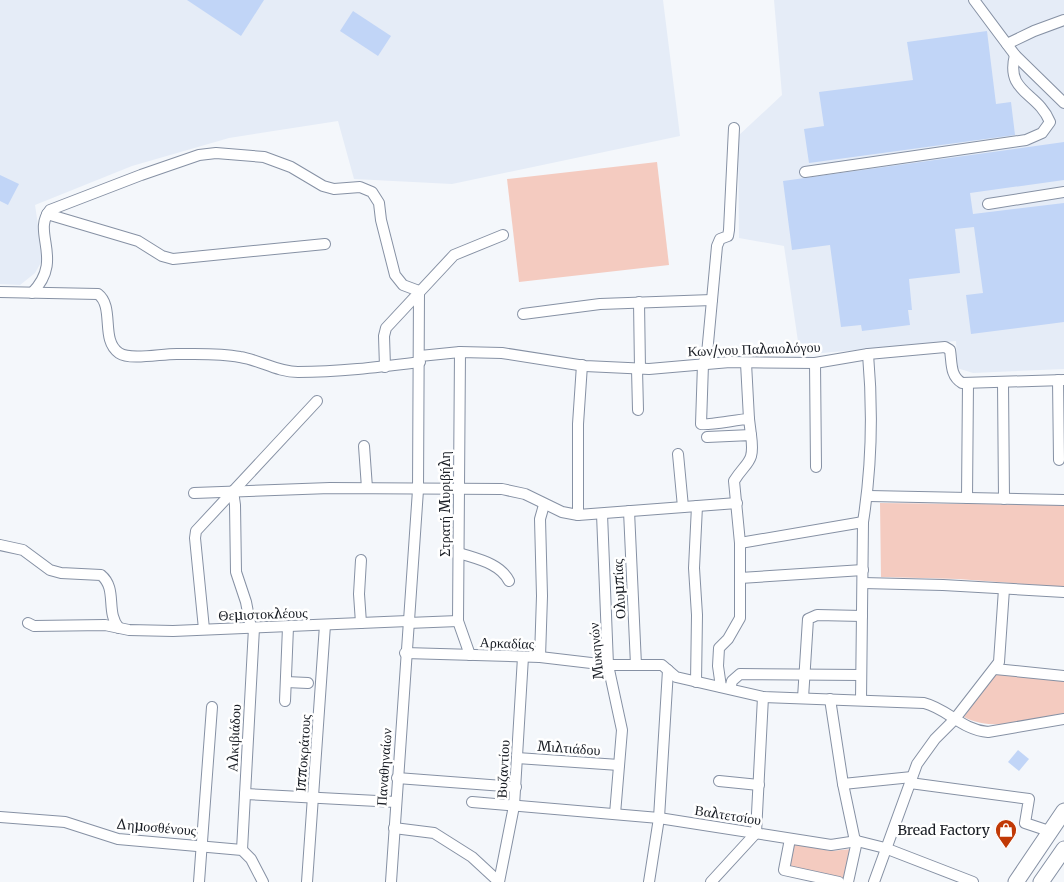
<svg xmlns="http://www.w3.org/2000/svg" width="1064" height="882" viewBox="0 0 1064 882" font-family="Merriweather,serif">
<rect width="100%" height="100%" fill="#f4f7fb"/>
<g fill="#e5ecf7">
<path d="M0,0H663L680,136L452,184L354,179L338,121L229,138L132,166L35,205L43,259L35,273L20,285L0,284Z"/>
<path d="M774,0H1064V369L973,373L957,368L956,341L800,355L784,246L739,238L738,136L782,95Z"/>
</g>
<g fill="#f4cbc0">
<path d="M657,162L669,265L519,282L507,179Z"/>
<path d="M880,503L1064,505V587L958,579L881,577Z"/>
<path d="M995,674L1064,681V713C1032,719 995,733 964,717Z"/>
<path d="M794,844L831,851L852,849L845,880L789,868Z"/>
</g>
<g fill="#c1d5f7">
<path d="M187,0H264L241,36Z"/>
<path d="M353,11L391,36L378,56L340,31Z"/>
<path d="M987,31L996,104L1011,102L1015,135L809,163L804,129L824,126L819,92L913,80L907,42Z"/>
<path d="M1064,142V180L970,193L973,214L1064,203V322L971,334L966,295L983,293L974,227L955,229L960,273L909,279L912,310H908L910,325L862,331L861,325L841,327L830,245L792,250L783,181Z"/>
<path d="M0,175L19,184L8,205L0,201Z"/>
<path d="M1018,750L1029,759L1019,771L1008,762Z"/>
</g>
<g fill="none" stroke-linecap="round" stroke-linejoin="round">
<g stroke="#8691a4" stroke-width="12">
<g id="minor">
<path d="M974,0L1015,55L1064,103"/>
<path d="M1007,44L1034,31L1064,20"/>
<path d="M734,128L729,230L728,236L720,239L717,246L707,354L703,364L701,424C706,426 740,419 749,419L751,435"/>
<path d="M805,172L1026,140L1042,133L1050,122C1038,92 1005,93 1015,55"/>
<path d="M988,204L1064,192"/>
<path d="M47,214L138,241L162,256L173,259L325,244"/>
<path d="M0,292L98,294C115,307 100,340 119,353C131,361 164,353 179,354C199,354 220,353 240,357C260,360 277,372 298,372C339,372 379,367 420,362"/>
<path d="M32,293C65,259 31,233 50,210L141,175L199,155L216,153L264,157L291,167L323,186L334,189L360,187L372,192L379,203L381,220L395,275L403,285L419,291L418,490L391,882"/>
<path d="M639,302L640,369"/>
<path d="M523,314L600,304L712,300"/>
<path d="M460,352L458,621L470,655"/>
<path d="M420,356L460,352L502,353L585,366L649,369L730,362L815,363L868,354L945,347L950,350C952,363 950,376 962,383L1064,380"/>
<path d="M746,363L749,419"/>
<path d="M815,363L816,467"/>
<path d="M385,367L384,336L386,328L454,255L503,235"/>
<path d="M637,369L638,410"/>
<path d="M1058,380L1059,460"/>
<path d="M1003,383L1004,499"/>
<path d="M707,437L751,435C755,464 747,460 734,481L740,543V618L728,639L719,648L718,666L721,687"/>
<path d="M364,446L367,488"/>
<path d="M678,454L683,507"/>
<path d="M233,491L235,505L236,572L246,602L251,628"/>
<path d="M194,493L330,488L502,489L525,494L562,512L578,515L737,503"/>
<path d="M869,496L1064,500"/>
<path d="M967,498L968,383"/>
<path d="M629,511L636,665"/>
<path d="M602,514L608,665L622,730L615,814"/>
<path d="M578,515V424L582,365"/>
<path d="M740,543L863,522"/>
<path d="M0,545L23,550L50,570L61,573L101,575C118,589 105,612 119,628"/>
<path d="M459,553C477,559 500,563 509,581"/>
<path d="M361,560L359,594L361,623"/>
<path d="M740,578L863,570"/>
<path d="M863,583L943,585L1064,592"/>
<path d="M28,623L34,626L105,625L129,630L173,631L408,621"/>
<path d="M408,623L458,621"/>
<path d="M204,629L195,538L196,531L317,401"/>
<path d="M405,653L540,657L608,665H662L676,677L763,697L924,703C948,709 962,730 988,732L1064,719"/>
<path d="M540,657L542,596L540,519L544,505"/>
<path d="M995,669L1064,676"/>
<path d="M286,682L308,683"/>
<path d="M696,682L697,615L694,568L697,506"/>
<path d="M730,689L732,681L740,674L861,675"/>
<path d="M803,698L808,619L817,615L862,616"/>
<path d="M830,699L843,784L855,841"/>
<path d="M861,700L863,522C872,465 873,411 868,354"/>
<path d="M285,701L288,627"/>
<path d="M517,758L619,765"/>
<path d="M397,778L516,787"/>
<path d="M719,781L759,785"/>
<path d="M910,783L1029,799L1025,823L1049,831"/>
<path d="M843,784L912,777"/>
<path d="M245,794L396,802"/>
<path d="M472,802L659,818L831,845L857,841L885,848L973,882"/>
<path d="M0,817L65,822L118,839L242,850L251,859L263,882"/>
<path d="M394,828L434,833L472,857L499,882"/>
<path d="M790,839L784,870L839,882"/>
<path d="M242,850L254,628"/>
<path d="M199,882L212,707"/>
<path d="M307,882L325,625"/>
<path d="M499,882L514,806L523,657"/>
<path d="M649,882L659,818L668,670"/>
<path d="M711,882L756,833L763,697"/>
<path d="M848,882L857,841"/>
<path d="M874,882L917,764L935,739L954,720L999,662L1004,589"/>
</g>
</g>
<g stroke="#8691a4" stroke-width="17">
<g id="highway">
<path d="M1016,882L1064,811"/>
<path d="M1041,882L1064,849"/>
</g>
</g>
<use href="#minor" stroke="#fff" stroke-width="10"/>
<use href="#highway" stroke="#fff" stroke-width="15"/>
</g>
<defs>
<g id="shop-pin" transform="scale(1.125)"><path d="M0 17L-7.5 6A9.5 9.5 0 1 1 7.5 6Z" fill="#c13906" stroke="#fff"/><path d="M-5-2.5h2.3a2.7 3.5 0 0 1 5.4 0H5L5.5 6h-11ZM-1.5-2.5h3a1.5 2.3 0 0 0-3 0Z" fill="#fff"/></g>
</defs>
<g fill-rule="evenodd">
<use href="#shop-pin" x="1006" y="830"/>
</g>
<g text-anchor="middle" stroke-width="5" stroke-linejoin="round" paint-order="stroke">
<g font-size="14" fill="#191d24" stroke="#fff">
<text transform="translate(754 349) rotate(-2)" y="5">Κων/νου Παλαιολόγου</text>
<text transform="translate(445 504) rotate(-90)" y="5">Στρατή Μυριβήλη</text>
<text transform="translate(619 589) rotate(-93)" y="5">Ολυμπίας</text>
<text transform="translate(263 614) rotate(-2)" y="5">Θεμιστοκλέους</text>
<text transform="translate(507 643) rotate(2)" y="5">Αρκαδίας</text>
<text transform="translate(596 651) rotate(-95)" y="5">Μυκηνών</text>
<text transform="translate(234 738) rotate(-87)" y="5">Αλκιβιάδου</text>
<text transform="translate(569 748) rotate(4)" y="5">Μιλτιάδου</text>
<text transform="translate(303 753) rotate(-86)" y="5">Ιπποκράτους</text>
<text transform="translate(384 767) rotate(-86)" y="5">Παναθηναίων</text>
<text transform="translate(503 769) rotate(-87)" y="5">Βυζαντίου</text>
<text transform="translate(728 815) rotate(9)" y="5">Βαλτετσίου</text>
<text transform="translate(156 827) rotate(5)" y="5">Δημοσθένους</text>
</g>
<g font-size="14" fill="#191d24" stroke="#fff" text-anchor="end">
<text x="990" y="835">Bread Factory</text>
</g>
</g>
</svg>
